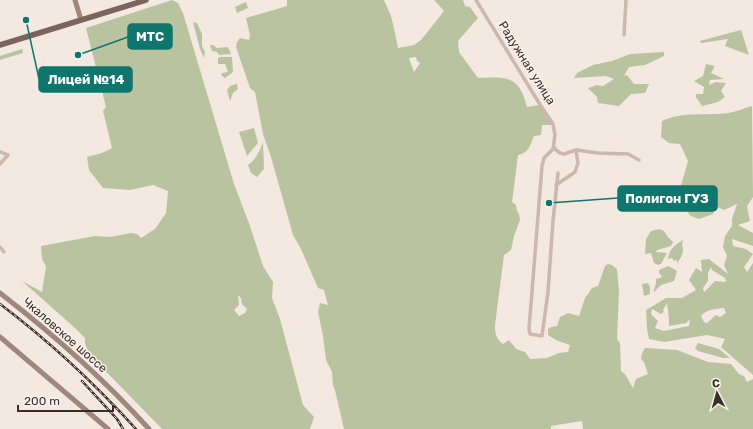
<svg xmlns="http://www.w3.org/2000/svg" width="753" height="429" viewBox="0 0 753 429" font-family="Rubik,sans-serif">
<rect width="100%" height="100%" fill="#f3e9e0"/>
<g fill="#bac3a0" fill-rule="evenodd">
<path d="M172,0L178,3L183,13L234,184L250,226L263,266L273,282L272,298L280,319L303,405L314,417L310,429H162L88,353L85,343V338L76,329L22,281L42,292L46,266L42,259L41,246L95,236L110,237L131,233L137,234L141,238L155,229L166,213L168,191L153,185L130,190L103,188L89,170L87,157L102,153L112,148L103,111L106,107L86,28ZM238,295L241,298L242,304L247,309L245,313L239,316L234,310L239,305Z"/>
<path d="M287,0H384L391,16L395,33L398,48L414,45L421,40L444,11L434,0H463L465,6L470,7L478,18L458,41L459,52L478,78C507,77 519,75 527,107L539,105L551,121L552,125H542L541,135L534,136C530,145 529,153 518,155L512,202L516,205L517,211L519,214L520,220L514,236L511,250L504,255L495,325C495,333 496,339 503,344L509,340L516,349L525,352L530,359L547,358L559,353L568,352L570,345L556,340L548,335V329L551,327L557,326L560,317L568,313L579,316L585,298L588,294L592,288L598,286L605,266L608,264L612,265L617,269L619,292L617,339L620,343L621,371L625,374L633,388L636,379L648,374L644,362L641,359L642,353L645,348L677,350L708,362L731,364L739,374L744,376L747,382L753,379V429H583L582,421L551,426V429H344L335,390L333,386L332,372L326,360L323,336L318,312L320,303L328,305L324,290L318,288L301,249L293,235L271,157L263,134L255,92L250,88L236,47L237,42L240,38L249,40L250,35L246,18L287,6ZM416,57L417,61L420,63L414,72L409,58Z"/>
<path d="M246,2L248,8L237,13L235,7Z"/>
<path d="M193,22L197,23L202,34V46L205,52L204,58L200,49Z"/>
<path d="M741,30L749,55L725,46L728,39L701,43L700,41Z"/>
<path d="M210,45H213L217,48L228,47L231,54L219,55L217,52L212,51Z"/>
<path d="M22,49L23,53L0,60V56Z"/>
<path d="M664,52V56L645,65L629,67L624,76L627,75L634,84H649L645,93L631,94L619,106L598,103L597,97L588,88L597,85L603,86L614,79L606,76L574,78L577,73L593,65L612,61L630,54Z"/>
<path d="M220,57H232L233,72L225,78L221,75L222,73L228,72L225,64H218V58Z"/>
<path d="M706,64L715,66L711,73L724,79L710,80L709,85L716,82L726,83L721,91L725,97L718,102L702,106L696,97V94H703L704,87L694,81L703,76Z"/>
<path d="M236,84H237L238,89L233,93L230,101L227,90L230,86Z"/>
<path d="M752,106L753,197L747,206L750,221L738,225L753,233V246L732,239L733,246L746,249L753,254L744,267L747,272L753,263V375L721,347L725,339L707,335L664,342L649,339L647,329L646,310L666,298H682L696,290L689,280L696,268L702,272L701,260L709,259L728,274L724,265L727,256L723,247L725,236L732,226V219L737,204L724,210L715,206L713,214L699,219L691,216L683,207L680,189L688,161L680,144L669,143L661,137L662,121C683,111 706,116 728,113C736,112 744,108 752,106ZM711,267L712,270L725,278L726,282L715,281L704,292L703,288L708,281V273ZM667,303L669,319V326L686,323L690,319L689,326L664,331L655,328L658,321L651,314L652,309L661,314L664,312L663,310ZM724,308L726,313L720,317L716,315L707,323L704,322L701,316C706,309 716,309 724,308Z"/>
<path d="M254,128L258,143L247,156L239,132Z"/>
<path d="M263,142L264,169L257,177L251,173L248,165C256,160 260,150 263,142Z"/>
<path d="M659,229L664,231L668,237L673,242L671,246L657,250L656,252L667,253L661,264L658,265L654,263L651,253L645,254L646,239L651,231Z"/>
<path d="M683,240L682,245C685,252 681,257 677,264V260L674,261L672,258L668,259C669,249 675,245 683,240Z"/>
<path d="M668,266L672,268L677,271L674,281L661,285L653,293L656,283V279L660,278L662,276L659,273V270Z"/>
<path d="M648,283L650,287V294L644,296L642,284Z"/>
<path d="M698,343L719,349L730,358H723L698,351L695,348Z"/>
</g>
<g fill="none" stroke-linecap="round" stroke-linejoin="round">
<g stroke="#ccb8ac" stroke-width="3.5">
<path d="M476,0L539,103L553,124L555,135L553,149L544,158L542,166L529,329L530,334L542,336L548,292L553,221L558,173"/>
<path d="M624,35L626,0"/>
<path d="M554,147L556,150L560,153L564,154L576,150L598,153L628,154L639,160"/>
<path d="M0,152L8,155L0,164"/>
<path d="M556,185L575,172L578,163L576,150"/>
<path d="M0,247L4,252"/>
</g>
<g stroke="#a0877d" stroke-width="5">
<path d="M75,0L81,20"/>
<path d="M0,293C53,334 104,379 149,429"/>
<path d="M0,337L108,429"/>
</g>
<path stroke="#7b645c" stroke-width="5.5" d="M0,45L146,0"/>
<g stroke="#3a2e2b" stroke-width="2.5">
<g id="rail">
<path d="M0,304C49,341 95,384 136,429"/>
<path d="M82,381L117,419L123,429"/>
</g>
</g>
<use href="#rail" stroke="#faf3ed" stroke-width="1" stroke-dasharray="3" stroke-linecap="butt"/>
</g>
<g text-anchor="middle" stroke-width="3" stroke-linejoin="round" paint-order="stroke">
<g font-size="12" fill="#3a2e2b" stroke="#faf3ed">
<text transform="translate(527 63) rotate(58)" y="4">Радужная улица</text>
<text transform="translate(65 335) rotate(41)" y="4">Чкаловское шоссе</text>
</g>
</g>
<path fill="none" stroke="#0f766e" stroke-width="1.5" d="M78 55L128 37M26 20L39 79M549 203L618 198"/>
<g fill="#0f766e" stroke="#faf3ed" stroke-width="1.5">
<circle cx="78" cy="55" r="4"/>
<circle cx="26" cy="20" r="4"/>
<circle cx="549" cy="203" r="4"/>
</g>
<g fill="#0f766e" stroke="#0f766e" stroke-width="1.5">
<rect x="128" y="24" width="44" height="25" rx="4"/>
<rect x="39" y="67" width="93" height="25" rx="4"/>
<rect x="618" y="186" width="99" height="25" rx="4"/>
</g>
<g font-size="13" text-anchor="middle" font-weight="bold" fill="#fff">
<text x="150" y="41">МТС</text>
<text x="86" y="84">Лицей №14</text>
<text x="667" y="203">Полигон ГУЗ</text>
</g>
<g transform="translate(717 393) rotate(354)" stroke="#faf3ed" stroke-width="3" paint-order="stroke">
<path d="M0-3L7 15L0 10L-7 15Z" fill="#3a2e2b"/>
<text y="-6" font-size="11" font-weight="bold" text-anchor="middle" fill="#3a2e2b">С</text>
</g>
<path d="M18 405v6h95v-6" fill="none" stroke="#3a2e2b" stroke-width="2"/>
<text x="24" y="405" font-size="12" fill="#3a2e2b" stroke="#faf3ed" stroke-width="3" paint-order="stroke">200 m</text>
</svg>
